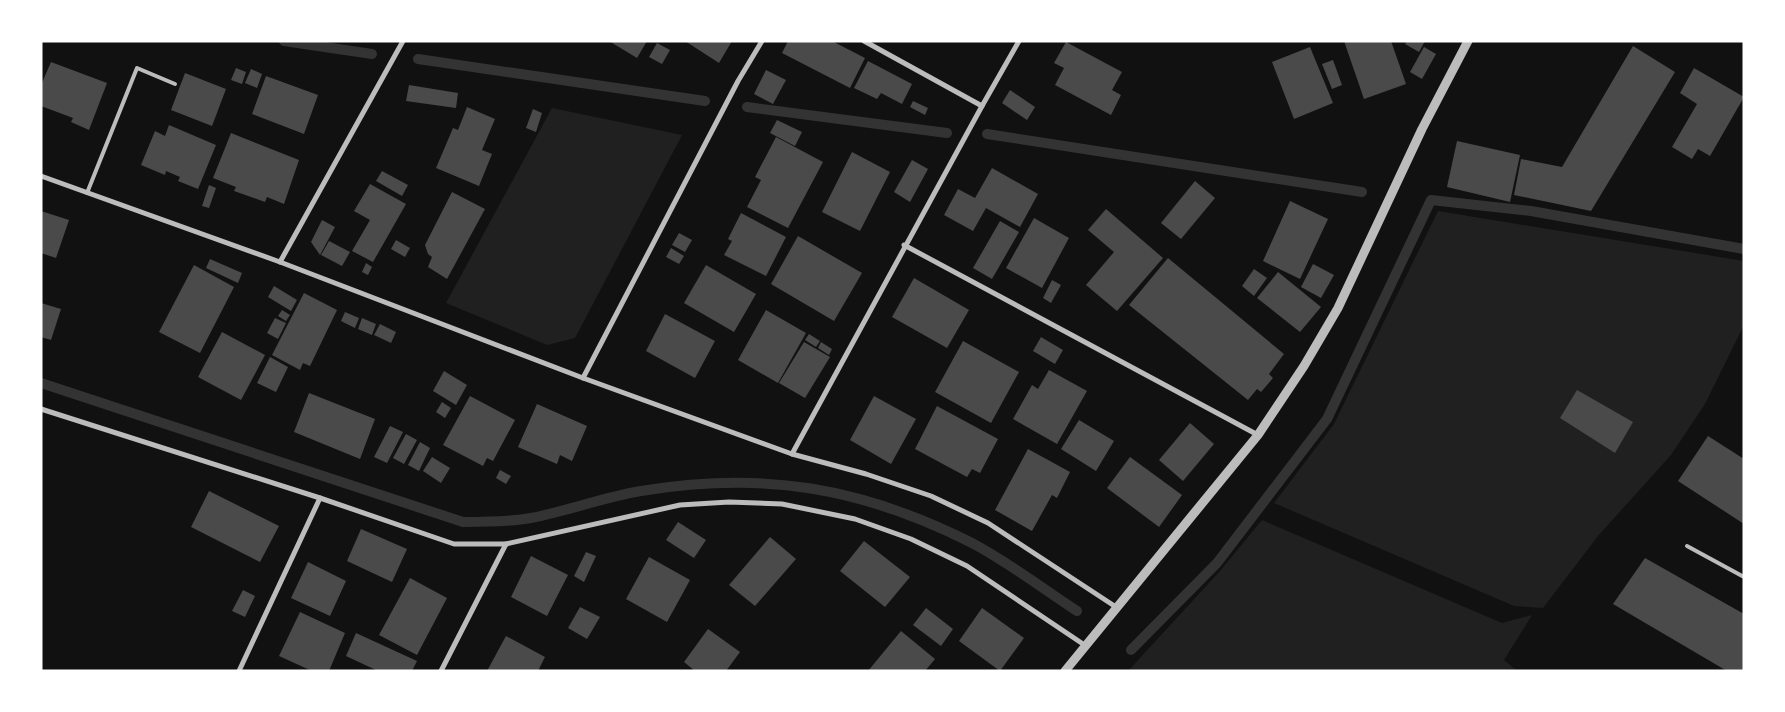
<svg xmlns="http://www.w3.org/2000/svg" width="1785" height="712" viewBox="0 0 1785 712" font-family="'Nunito Sans',sans-serif">
<rect width="100%" height="100%" fill="#111"/>
<g fill="#202020">
<path d="M552,108L682,135L575,338L547,345L446,303Z"/>
<path d="M1438,211L1744,261V325L1705,404L1671,455L1598,536L1543,608L1514,606L1274,503L1334,424Z"/>
<path d="M1262,520L1502,623L1532,615L1504,660L1517,671H1128L1220,571Z"/>
</g>
<g fill="none" stroke-linecap="round" stroke-linejoin="round">
<g stroke="#333" stroke-width="10">
<path d="M284,41L372,54"/>
<path d="M418,59L705,101"/>
<path d="M747,107L947,133"/>
<path d="M987,134L1362,192"/>
<path d="M41,383L463,522C486,522 509,522 531,518C568,511 604,497 641,491C764,471 861,487 972,543C1008,562 1042,588 1077,611"/>
<path d="M1131,650L1217,563L1327,419L1431,200L1531,211L1744,249"/>
</g>
</g>
<g fill="#4a4a4a">
<path d="M609,41H647L637,58Z"/>
<path d="M685,41H732L719,63Z"/>
<path d="M788,41H832L865,58L850,88L782,53Z"/>
<path d="M1344,41H1391L1406,84L1364,99Z"/>
<path d="M1407,41H1425L1419,52L1405,44Z"/>
<path d="M1066,42L1122,72L1112,90L1121,95L1111,115L1055,85L1064,68L1054,63Z"/>
<path d="M657,43L670,50L662,64L649,57Z"/>
<path d="M1633,46L1675,72L1591,211L1514,195L1521,159L1562,167Z"/>
<path d="M1310,47L1333,103L1294,119L1272,62Z"/>
<path d="M1424,47L1436,54L1422,79L1410,72Z"/>
<path d="M1333,60L1342,85L1332,89L1322,64Z"/>
<path d="M868,61L912,84L902,104L881,93L877,99L854,88Z"/>
<path d="M51,62L107,83L89,130L71,122L73,118L41,106V85Z"/>
<path d="M236,68L246,72L242,84L231,80Z"/>
<path d="M1694,68L1744,97L1710,156L1698,149L1692,159L1672,147L1697,104L1680,93Z"/>
<path d="M251,69L262,74L257,88L245,83Z"/>
<path d="M766,70L786,80L773,104L754,94Z"/>
<path d="M185,73L226,89L212,126L171,110Z"/>
<path d="M266,76L318,95L304,134L252,114Z"/>
<path d="M409,85L458,93L456,108L406,101Z"/>
<path d="M1010,90L1035,107L1027,120L1002,103Z"/>
<path d="M913,101L928,108L925,115L910,107Z"/>
<path d="M467,107L495,119L482,150L492,154L479,186L436,168L453,128L458,130Z"/>
<path d="M533,109L542,113L536,132L526,128Z"/>
<path d="M777,120L802,132L795,146L770,133Z"/>
<path d="M169,125L216,145L198,189L178,181L180,177L166,171L165,175L141,165L155,131L165,136Z"/>
<path d="M231,133L299,160L284,204L267,197L265,202L234,191L236,187L213,178Z"/>
<path d="M776,137L823,162L788,228L747,207L761,180L755,177Z"/>
<path d="M1457,141L1520,155L1510,202L1447,187Z"/>
<path d="M852,152L890,172L860,231L822,212Z"/>
<path d="M912,160L928,169L910,202L894,192Z"/>
<path d="M992,168L1038,194L1020,227L986,208L973,231L944,215L958,189L975,198Z"/>
<path d="M382,171L408,185L402,196L376,181Z"/>
<path d="M1195,181L1215,198L1181,239L1161,223Z"/>
<path d="M370,184L406,204L373,262L352,251L370,220L354,211Z"/>
<path d="M209,185L216,188L209,208L202,206Z"/>
<path d="M452,192L485,209L447,279L428,267L432,257L428,254L425,245Z"/>
<path d="M1290,201L1328,219L1300,279L1263,261Z"/>
<path d="M1106,209L1163,258L1117,311L1086,285L1114,252L1088,230Z"/>
<path d="M41,211L69,220L56,258L41,253Z"/>
<path d="M741,213L786,237L766,276L724,255L732,241L728,239Z"/>
<path d="M1034,218L1069,238L1042,288L1006,268Z"/>
<path d="M322,220L335,227L320,255L311,242Z"/>
<path d="M1000,221L1019,232L992,279L973,268Z"/>
<path d="M679,233L692,240L685,252L672,245Z"/>
<path d="M798,236L862,273L834,321L771,284Z"/>
<path d="M396,240L410,248L405,257L391,249Z"/>
<path d="M329,241L350,252L342,266L321,255Z"/>
<path d="M671,248L684,256L679,264L666,257Z"/>
<path d="M1168,258L1284,354L1269,374L1273,378L1261,392L1257,389L1248,400L1129,305Z"/>
<path d="M210,259L242,273L238,283L206,268Z"/>
<path d="M366,263L372,267L368,275L362,272Z"/>
<path d="M1313,264L1334,275L1321,298L1301,287Z"/>
<path d="M194,265L234,287L200,353L159,332Z"/>
<path d="M706,265L756,294L734,332L684,303Z"/>
<path d="M1254,269L1267,278L1254,296L1242,286Z"/>
<path d="M1278,272L1321,307L1300,332L1257,298Z"/>
<path d="M914,278L969,310L947,348L892,317Z"/>
<path d="M1052,280L1061,285L1051,303L1043,298Z"/>
<path d="M274,286L297,300L291,311L268,297Z"/>
<path d="M304,293L337,310L310,366L303,363L300,370L272,355Z"/>
<path d="M41,303L61,309L51,340L41,337Z"/>
<path d="M282,310L290,315L286,321L278,316Z"/>
<path d="M766,310L806,333L778,383L738,360Z"/>
<path d="M345,312L359,318L355,328L341,321Z"/>
<path d="M665,314L715,341L695,378L646,351Z"/>
<path d="M275,318L286,323L278,339L267,333Z"/>
<path d="M362,318L376,324L372,335L358,329Z"/>
<path d="M380,324L396,332L391,343L374,335Z"/>
<path d="M222,332L265,355L241,400L198,377Z"/>
<path d="M809,334L820,341L816,347L805,340Z"/>
<path d="M1041,337L1063,350L1055,364L1033,351Z"/>
<path d="M963,341L1019,372L991,423L935,392Z"/>
<path d="M804,342L830,357L805,398L779,383Z"/>
<path d="M821,342L832,349L829,355L818,348Z"/>
<path d="M270,357L288,367L276,392L257,383Z"/>
<path d="M1049,370L1087,391L1057,444L1013,419L1032,385L1038,389Z"/>
<path d="M444,371L467,385L456,405L433,391Z"/>
<path d="M1577,390L1633,422L1615,453L1560,418Z"/>
<path d="M309,393L375,419L360,459L294,432Z"/>
<path d="M470,396L515,420L493,461L487,458L483,466L443,445Z"/>
<path d="M874,396L916,419L891,464L850,440Z"/>
<path d="M442,402L451,408L445,418L436,412Z"/>
<path d="M537,404L587,426L572,461L560,455L557,464L518,447Z"/>
<path d="M937,406L998,439L980,473L972,469L967,477L915,449Z"/>
<path d="M1079,420L1114,441L1096,471L1061,449Z"/>
<path d="M1190,423L1214,444L1183,481L1159,460Z"/>
<path d="M390,426L403,432L387,463L374,457Z"/>
<path d="M406,434L417,440L404,464L393,458Z"/>
<path d="M1708,436L1744,459V524L1678,481Z"/>
<path d="M420,442L430,448L419,471L408,465Z"/>
<path d="M1028,449L1070,472L1057,498L1052,495L1032,531L995,510Z"/>
<path d="M432,457L450,468L441,483L423,471Z"/>
<path d="M1130,457L1182,495L1159,527L1107,488Z"/>
<path d="M500,470L511,476L506,484L496,478Z"/>
<path d="M209,491L279,526L260,562L191,527Z"/>
<path d="M678,522L706,540L694,558L666,540Z"/>
<path d="M361,529L407,549L392,582L347,561Z"/>
<path d="M770,537L796,559L755,606L729,585Z"/>
<path d="M864,541L910,577L885,607L840,571Z"/>
<path d="M586,552L596,556L584,582L574,576Z"/>
<path d="M531,556L568,575L547,616L511,597Z"/>
<path d="M649,557L690,580L667,622L626,599Z"/>
<path d="M1645,558L1744,614V671H1727L1613,604Z"/>
<path d="M308,562L346,581L330,616L291,598Z"/>
<path d="M410,578L447,598L417,655L379,635Z"/>
<path d="M243,590L255,596L245,617L232,611Z"/>
<path d="M580,607L600,617L587,639L568,628Z"/>
<path d="M926,608L953,629L941,646L913,625Z"/>
<path d="M982,608L1024,638L1000,671L959,641Z"/>
<path d="M300,612L345,633L329,671H312L279,656Z"/>
<path d="M708,629L740,652L726,671H695L684,662Z"/>
<path d="M901,631L935,659L925,671H868Z"/>
<path d="M356,633L417,661L412,671H378L346,656Z"/>
<path d="M506,636L545,657L538,671H487Z"/>
</g>
<g fill="none" stroke-linecap="round" stroke-linejoin="round">
<g stroke="#bcbcbc" stroke-width="4">
<path d="M87,193L137,68L175,84"/>
<path d="M1687,546L1744,577"/>
</g>
<g stroke="#bcbcbc" stroke-width="5">
<path d="M864,41L982,106L1019,41"/>
<path d="M41,176L280,262L583,378L792,454L866,474L931,496L988,523L1116,607"/>
<path d="M904,245L1258,435"/>
<path d="M280,262L403,41"/>
<path d="M583,378L738,81L762,41"/>
<path d="M41,409L320,498L454,544H506L680,505L729,502L782,504L855,519L911,539L967,566L1086,646"/>
<path d="M792,454L982,106"/>
<path d="M239,671L320,498"/>
<path d="M441,671L506,544"/>
</g>
<path stroke="#bcbcbc" stroke-width="9" d="M1065,671L1258,435L1304,366L1338,308L1422,129L1468,41"/>
</g>
<rect width="1785" height="712" fill="none" stroke="#ffffff" stroke-width="85"/>
</svg>
